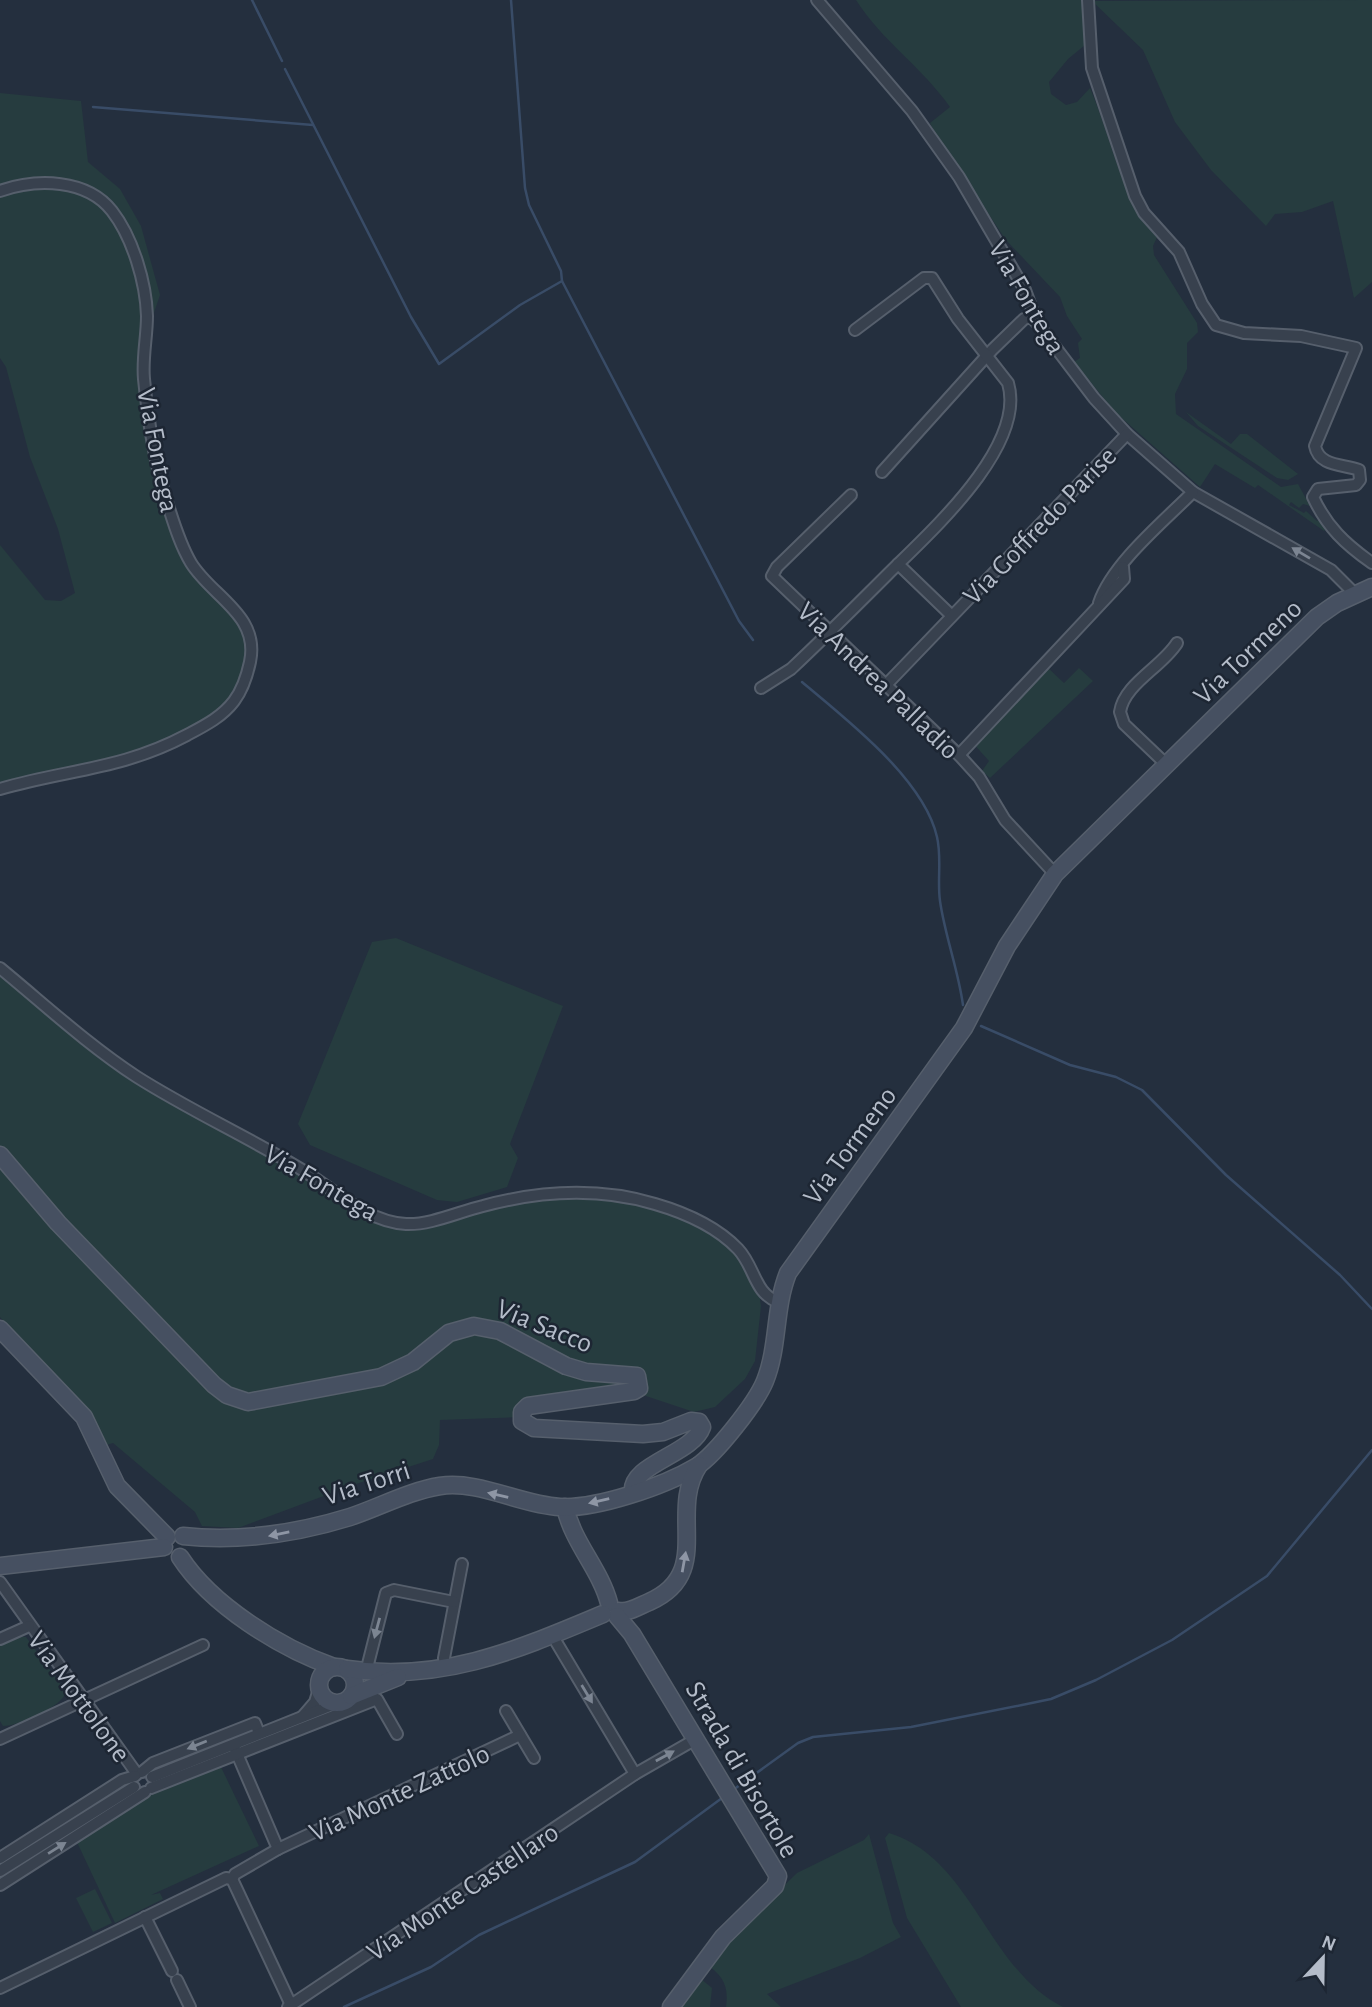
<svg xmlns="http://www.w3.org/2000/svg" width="1372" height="2007" viewBox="0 0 1372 2007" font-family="'Alegreya Sans',sans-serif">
<rect width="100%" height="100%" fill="#242f3e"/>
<g fill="#263c3f">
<path d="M856,0H1081L1086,8L1085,45L1068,59L1049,82L1051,94L1066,105L1077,102L1090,88C1113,142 1117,188 1158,235L1153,246L1154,255L1197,323L1198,332L1187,343V369L1175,394L1176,414L1281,487L1298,484L1310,506L1303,504L1299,508L1291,502L1289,505L1304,513L1306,511L1317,521L1320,518L1326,528L1324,531L1258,485L1255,488L1215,464L1200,487L1116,413L1074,362L1080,358L1078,343L1082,339L1067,316L1060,297L1006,240L939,141L930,123L950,107C923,68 882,41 856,0Z"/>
<path d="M1372,0V282L1354,298L1333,201L1302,212L1275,214L1266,226L1211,170L1175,122L1143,50L1092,1Z"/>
<path d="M0,93L81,101L88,162L120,189L141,226L160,295L144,342L151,434L191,563L235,609L252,654L234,701L175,742L0,789V545L45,600L61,601L75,593L58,529L30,457L6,367L0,358Z"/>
<path d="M1186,412L1231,444L1240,434H1247L1298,474L1288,480L1277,478L1198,426Z"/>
<path d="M1046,666L1064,683L1079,668L1093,681L990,778L982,771L989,761L972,742Z"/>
<path d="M396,938L563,1006L510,1144L518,1158L507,1187L457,1202L437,1200L310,1145L298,1124L372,942Z"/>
<path d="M0,968L100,1052L350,1202L404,1224L481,1206L599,1194L682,1214L739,1250L758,1286L761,1306L755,1361L745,1379L715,1407L694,1412L643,1395L639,1389L528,1406L522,1417L440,1420L439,1445L433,1459L356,1484L238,1528L202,1526L195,1512L113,1443L103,1446L83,1411L0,1317Z"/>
<path d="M17,1636L26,1637L66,1692C62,1707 18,1726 3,1726L0,1721V1644Z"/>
<path d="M219,1763L259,1846L151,1895L160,1893L163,1899L115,1923L75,1838L148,1793Z"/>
<path d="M889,1833C972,1858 987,1969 1063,2007H961L907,1918L885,1838Z"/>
<path d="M869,1834L893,1923L901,1937L860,1958L767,1994L781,2007H726C729,1985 723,1976 705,1963L797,1873L864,1840Z"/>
<path d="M95,1889L112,1923L93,1932L76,1898Z"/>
<path d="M695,1974L712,1988L710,2007H672Z"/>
</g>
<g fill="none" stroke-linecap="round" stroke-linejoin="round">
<g stroke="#394c67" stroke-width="2.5">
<path d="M252,0L282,61"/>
<path d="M511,0L525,188L529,205L561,271L562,281"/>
<path d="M285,69L411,317L439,364L520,305L562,281L739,621L753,640"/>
<path d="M93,107L313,125"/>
<path d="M802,682C846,719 924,779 937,837C942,858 937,880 940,901C945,936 958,969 963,1005"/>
<path d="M981,1026L1070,1065L1116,1077L1142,1090L1226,1175L1340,1275L1372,1309"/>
<path d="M733,1790L798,1743L813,1737L911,1727L1022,1705L1051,1699L1096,1680L1172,1640L1267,1576L1372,1450"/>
<path d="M344,2007L431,1967L479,1935L635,1862L722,1798"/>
</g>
<g stroke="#565f6c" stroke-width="14">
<g id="street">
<path d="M817,0L912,111L959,177L1025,290L1037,323L1094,398L1127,434L1193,492L1331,570L1355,594"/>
<path d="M1088,0L1092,68L1135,196L1144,213L1179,252L1202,304L1216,325L1244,333L1301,336L1356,348L1315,446C1319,467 1344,464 1359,470L1360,480L1356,485L1318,489L1313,497C1327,527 1345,544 1372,563"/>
<path d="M0,191C37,178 87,179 112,211C133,238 146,283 147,316C147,337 142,358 144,379C148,420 154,460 166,499C173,520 179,543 191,563C212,597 260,615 250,662C247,676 243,689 234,701C222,717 204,726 187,735C121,770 68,769 0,789"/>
<path d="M882,472L992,350L1024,319L1031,317L1037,323"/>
<path d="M851,495L777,567L772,576L959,755L979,777L1005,820L1055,874"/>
<path d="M898,564L951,615"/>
<path d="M1099,603C1112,564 1163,522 1193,492"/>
<path d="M885,686L1127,434"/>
<path d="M761,688L791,669C824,638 856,606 887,575C928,534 1027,447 1008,383L958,319L932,278H924L855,330"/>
<path d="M959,755L1124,579L1123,567"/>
<path d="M1167,765L1124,724L1120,712C1124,684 1162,667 1177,643"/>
<path d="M0,968C45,1005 88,1045 137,1077C189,1110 246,1136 299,1168C332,1187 365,1222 406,1224C431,1225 458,1212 483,1206C539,1191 598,1187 655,1204C686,1213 716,1226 738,1249C755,1267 754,1293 778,1302"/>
<path d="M0,1582L137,1774"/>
<path d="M552,1635L635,1774"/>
<path d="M0,1639L29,1626"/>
<path d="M445,1668L444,1658L462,1564"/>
<path d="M366,1672L386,1593L394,1590L454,1602"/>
<path d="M506,1711L534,1758"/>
<path d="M303,1716L315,1702L319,1689"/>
<path d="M0,1739L203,1645"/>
<path d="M235,1749L278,1849"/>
<path d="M142,1772L153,1763L255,1723L259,1733"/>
<path d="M152,1777L337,1703"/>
<path d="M151,1788L377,1699L397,1734"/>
<path d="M0,1858L122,1780L135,1776"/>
<path d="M0,1871L134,1787"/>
<path d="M232,1879L291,2005"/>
<path d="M0,1885L145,1792"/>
<path d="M145,1917L172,1971"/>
<path d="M177,1980L190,2007"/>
<path d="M0,1988L226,1878L232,1879L235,1874L278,1849L520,1735"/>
<path d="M288,2007L635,1774L696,1739"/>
</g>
</g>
<g stroke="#565f6c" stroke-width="19">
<g id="secondary">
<path d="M0,1155L58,1223L214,1385L227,1395L248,1402L381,1377L413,1362L449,1333L474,1326L500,1331L566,1366L586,1372L637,1376L639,1388L634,1391L528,1406L522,1412V1421L534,1428L643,1434L663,1432L691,1421L699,1422L702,1427C692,1455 629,1464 633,1493"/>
<path d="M0,1329L84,1417L117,1486L167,1537"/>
<path d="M565,1507C573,1543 600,1569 609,1603"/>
<path d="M183,1536C241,1542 295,1534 350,1517C380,1507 409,1491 440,1486C479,1480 521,1505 560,1507C597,1509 664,1486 696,1467C716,1454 756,1403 765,1381C779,1346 774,1308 788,1273L964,1028L1007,946L1055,874L1317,617L1337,603L1372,587"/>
<path d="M180,1557C211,1605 280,1648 334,1667"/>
<path d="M0,1566L164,1547"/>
<path d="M619,1611C629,1613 639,1606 649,1602C715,1573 667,1513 699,1465"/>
<path d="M617,1616L632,1634L778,1876L775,1886L723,1937L671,2007"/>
<circle cx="337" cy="1685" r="18"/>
<path d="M347,1669C442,1683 517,1650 603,1614"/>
<path d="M351,1696L398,1677"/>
</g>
</g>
<use href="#street" stroke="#38414e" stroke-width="10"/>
<use href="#secondary" stroke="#465061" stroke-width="16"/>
</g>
<defs><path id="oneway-solid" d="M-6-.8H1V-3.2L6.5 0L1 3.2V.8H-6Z" transform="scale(1.75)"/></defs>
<g fill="#7c8592">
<use href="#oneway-solid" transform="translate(1301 553) rotate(-149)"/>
<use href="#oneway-solid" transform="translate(377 1628) rotate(105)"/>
<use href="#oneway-solid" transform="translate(587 1694) rotate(59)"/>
<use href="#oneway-solid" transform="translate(197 1745) rotate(158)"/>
<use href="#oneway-solid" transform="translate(665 1756) rotate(-29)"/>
<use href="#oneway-solid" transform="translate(57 1848) rotate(-32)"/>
</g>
<g fill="#8e96a5">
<use href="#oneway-solid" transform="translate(498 1495) rotate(-167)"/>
<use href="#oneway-solid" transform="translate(599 1501) rotate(167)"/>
<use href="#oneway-solid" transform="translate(279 1534) rotate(169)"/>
<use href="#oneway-solid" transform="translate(684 1562) rotate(-80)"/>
</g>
<g text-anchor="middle" stroke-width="5" stroke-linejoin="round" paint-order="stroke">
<g font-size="28" fill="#b4bcc9" stroke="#1d2633">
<text transform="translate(1028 297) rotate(60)" y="10">Via Fontega</text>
<text transform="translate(159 450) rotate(79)" y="10">Via Fontega</text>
<text transform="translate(1039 525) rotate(-46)" y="10">Via Goffredo Parise</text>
<text transform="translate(1247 651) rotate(-44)" y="10">Via Tormeno</text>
<text transform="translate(879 680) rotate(44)" y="10">Via Andrea Palladio</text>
<text transform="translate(849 1145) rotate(-54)" y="10">Via Tormeno</text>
<text transform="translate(322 1182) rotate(30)" y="10">Via Fontega</text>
<text transform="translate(545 1325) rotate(22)" y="10">Via Sacco</text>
<text transform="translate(366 1482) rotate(-18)" y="10">Via Torri</text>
<text transform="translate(80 1696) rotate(54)" y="10">Via Mottolone</text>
<text transform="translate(743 1769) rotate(60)" y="10">Strada di Bisortole</text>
<text transform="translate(399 1792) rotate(-25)" y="10">Via Monte Zattolo</text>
<text transform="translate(462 1891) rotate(-34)" y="10">Via Monte Castellaro</text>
</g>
</g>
<g transform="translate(1323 1958) rotate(22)" stroke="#1d2633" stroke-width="5" paint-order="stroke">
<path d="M0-5L12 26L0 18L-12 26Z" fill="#b4bcc9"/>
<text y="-10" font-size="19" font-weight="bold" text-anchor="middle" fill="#b4bcc9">N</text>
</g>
</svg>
